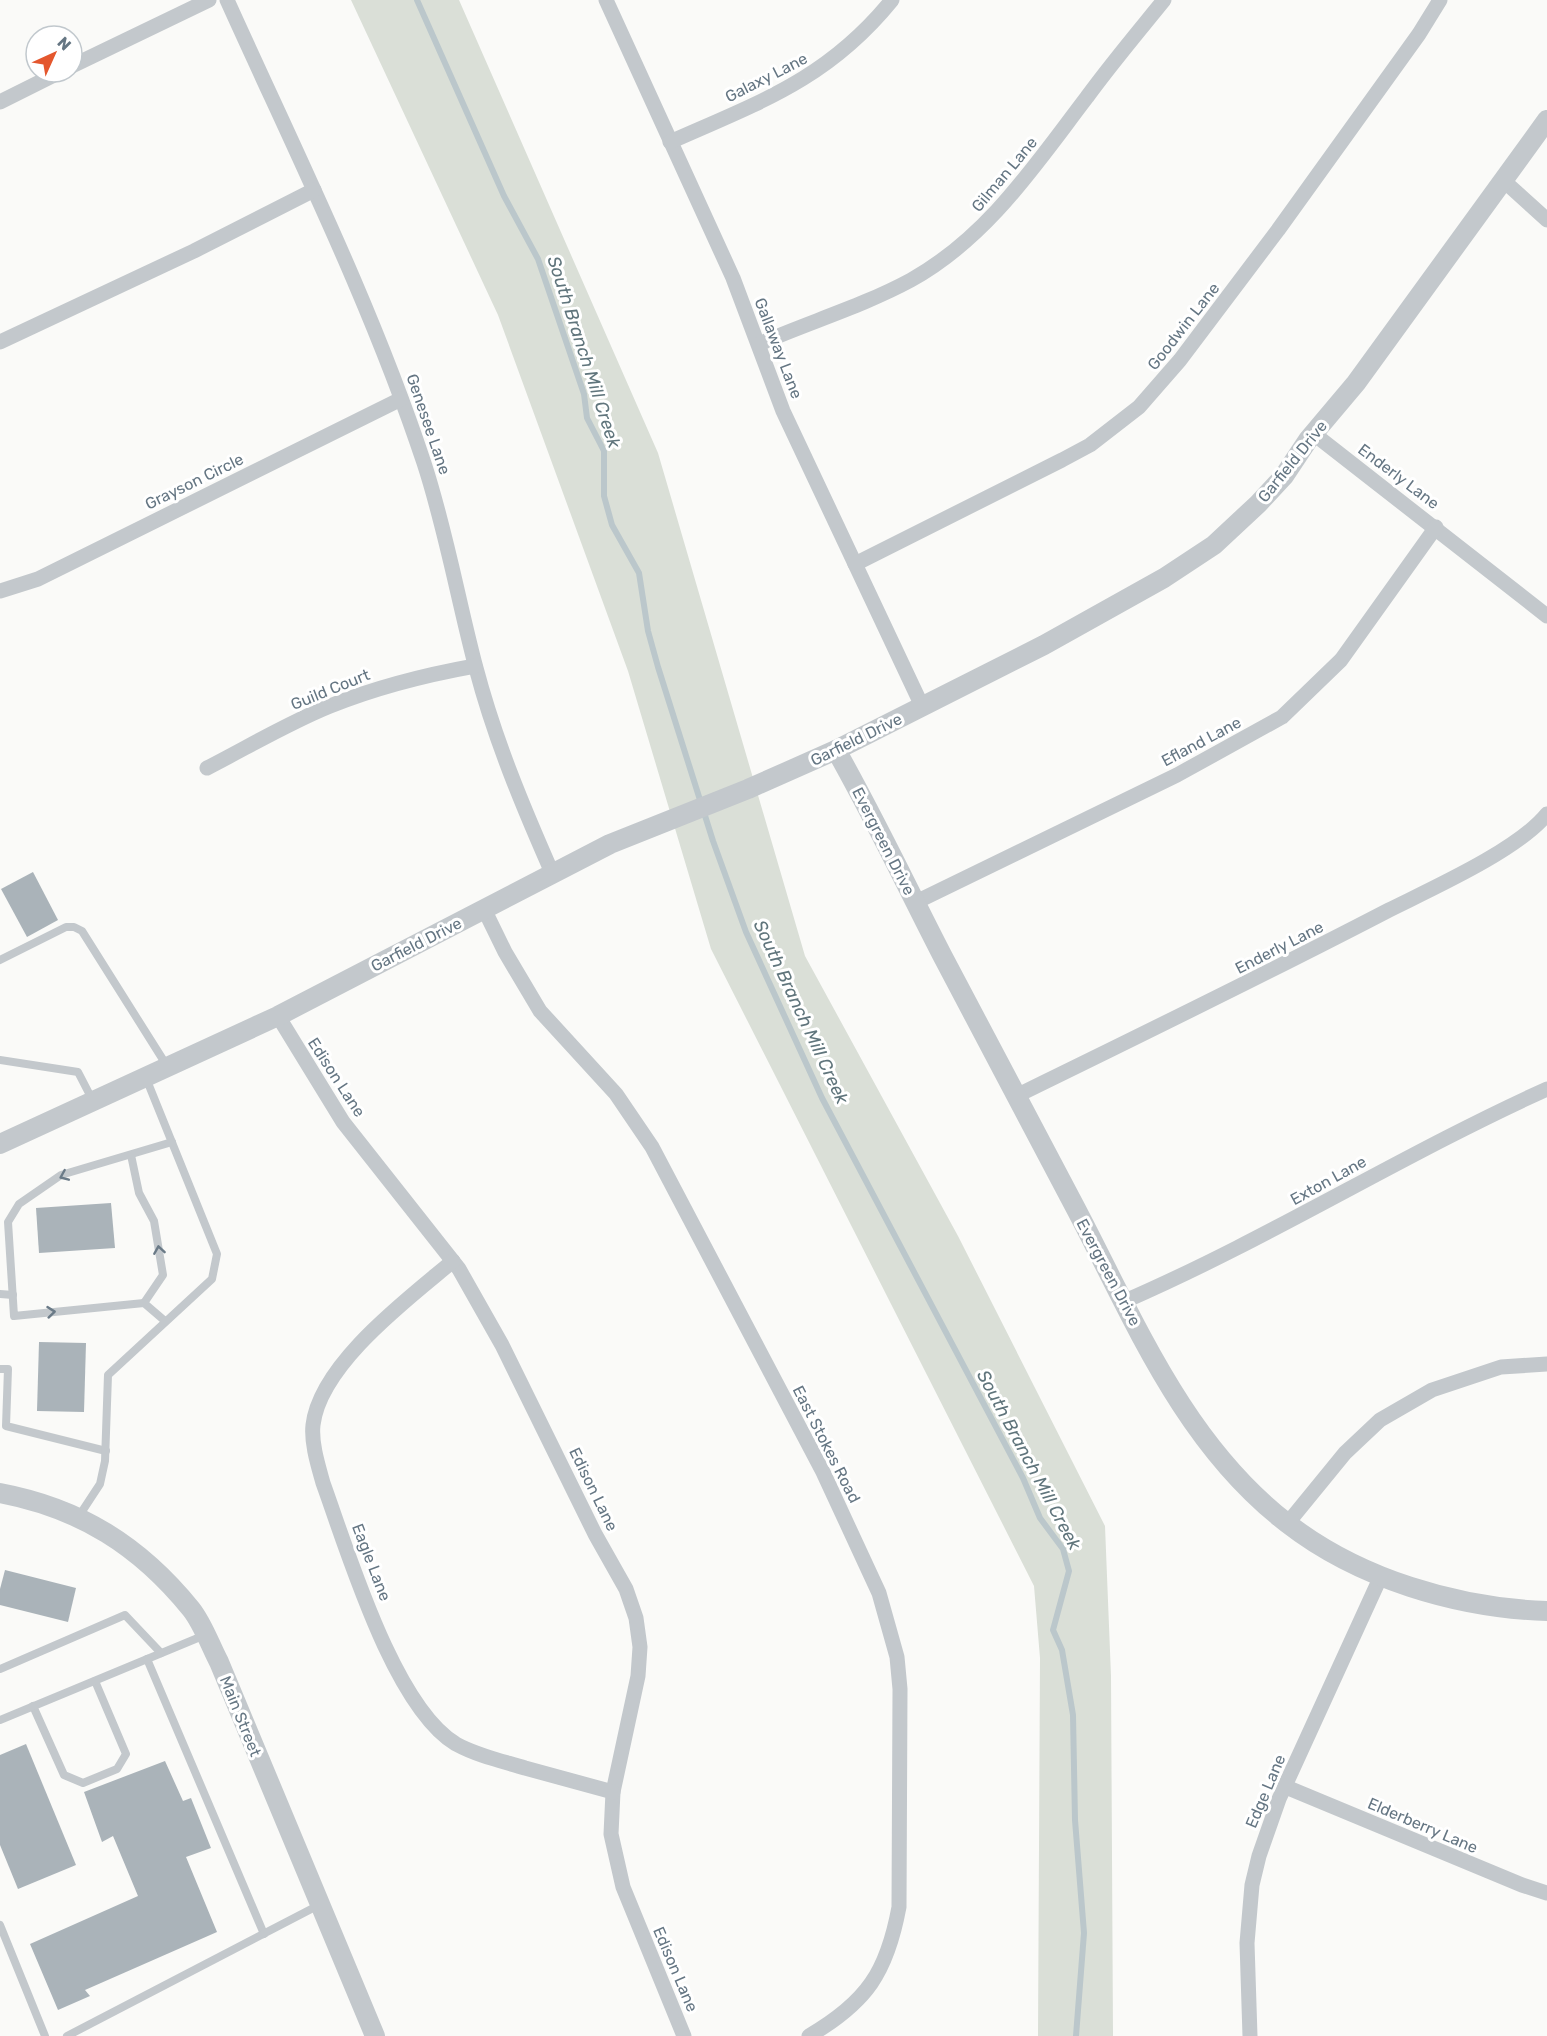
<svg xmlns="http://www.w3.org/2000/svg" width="1547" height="2036" viewBox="0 0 1547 2036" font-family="Rubik,sans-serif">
<rect width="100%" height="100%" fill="#fafaf8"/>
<path fill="#dadfd7" d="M351,0H459L658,453L805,956L958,1236L1105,1526L1111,1676L1113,2036H1038L1040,1658L1034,1586L711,949L628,671L498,315Z"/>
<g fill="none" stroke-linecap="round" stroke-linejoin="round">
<path stroke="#bbc7cb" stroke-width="6" d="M417,0L504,196L538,259L584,394L587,418L604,451V496L612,525L639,573L648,631L658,667L713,841L746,932L822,1098L1023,1478L1040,1518L1063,1549L1069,1571L1053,1630L1062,1650L1073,1715L1075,1820L1084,1933L1076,2036"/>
</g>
<g fill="#aab3b9">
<path d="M33,872L58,920L27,937L1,889Z"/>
<path d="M111,1203L115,1248L39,1253L36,1208Z"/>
<path d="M39,1342L86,1343L84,1412L37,1411Z"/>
<path d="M5,1570L76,1588L68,1622L0,1605V1589Z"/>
<path d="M26,1744L76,1865L18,1889L0,1845V1755Z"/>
<path d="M165,1761L183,1801L191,1798L211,1848L186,1857L217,1932L85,1990L90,1996L58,2010L30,1944L138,1896L113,1836L102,1842L84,1792Z"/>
</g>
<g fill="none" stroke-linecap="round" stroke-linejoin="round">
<g stroke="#c3c8cc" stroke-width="8">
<path d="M0,960L66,927H74L82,931L167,1066"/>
<path d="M0,1060L78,1072L93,1101"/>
<path d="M131,1155L139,1193L154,1221L163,1275L144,1303"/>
<path d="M0,1294L13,1295"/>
<path d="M165,1321L144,1303L14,1316L8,1222L19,1204L61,1175L172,1142"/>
<path d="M0,1369H8L6,1426L106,1451"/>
<path d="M79,1516L100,1484L105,1461L108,1375L212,1279L217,1254L146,1078"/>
<path d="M147,1659L264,1934"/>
<path d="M0,1669L125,1615L161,1653"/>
<path d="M33,1706L64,1775L83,1783L117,1769L126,1754L95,1681"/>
<path d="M0,1720L205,1635"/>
<path d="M0,1925L45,2036"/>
<path d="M67,2036L319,1905"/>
</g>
<g stroke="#c3c8cc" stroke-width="15">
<path d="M227,0C296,153 371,303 424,463C446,530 458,600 476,668C495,740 523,807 553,875"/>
<path d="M606,0L733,278L783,411L922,706"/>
<path d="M72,66L209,0"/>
<path d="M0,102L60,72"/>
<path d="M670,142C760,102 828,79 892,0"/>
<path d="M1504,181L1547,220"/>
<path d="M0,342L194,251L314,190"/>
<path d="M759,344C809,322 863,306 911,280C988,237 1035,165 1087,97C1111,64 1138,32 1164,0"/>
<path d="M1314,434L1547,616"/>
<path d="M855,564L1062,460L1090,445L1139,407L1180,360L1278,230L1419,34L1440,0"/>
<path d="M0,591L38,579L401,399"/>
<path d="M207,768C248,747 288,723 330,706C377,687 425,675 475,666"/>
<path d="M916,902L1177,775L1282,717L1341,660L1436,527"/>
<path d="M484,909L505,952L540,1011L616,1094L652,1147L823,1472L879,1593L897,1657L900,1689L899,1907C887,1972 867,2002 809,2036"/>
<path d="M278,1016L343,1122L459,1269L502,1345L595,1534L626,1589L636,1618L640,1647L638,1676L613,1792L611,1834L623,1887L684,2036"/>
<path d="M1016,1096C1141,1035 1266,974 1389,910C1433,888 1518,850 1547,814"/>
<path d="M453,1261C409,1298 320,1364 313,1425C311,1443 318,1465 323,1483C348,1552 394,1707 456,1744C478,1756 502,1761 525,1768C555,1776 584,1784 613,1792"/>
<path d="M1125,1301C1270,1238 1403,1154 1547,1089"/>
<path d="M1287,1524L1345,1453L1380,1420L1432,1390L1501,1367L1547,1364"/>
<path d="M1286,1787L1522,1885L1547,1893"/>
<path d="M1250,2036L1247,1943L1252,1885L1259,1856L1279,1799L1381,1576"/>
</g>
<g stroke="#c3c8cc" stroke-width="20">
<path d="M836,750C874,817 907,887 942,955C986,1039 1031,1123 1075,1207C1134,1319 1183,1443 1287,1523C1359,1579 1457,1608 1547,1611"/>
<path d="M0,1144L278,1016L610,844L748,789L836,750L1044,645L1164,578L1214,545L1258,504L1284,476L1308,440L1356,383L1547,120"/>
<path d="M0,1493C80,1508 140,1546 191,1609C203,1624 210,1645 219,1662L375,2036"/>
</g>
</g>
<defs><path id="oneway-chevron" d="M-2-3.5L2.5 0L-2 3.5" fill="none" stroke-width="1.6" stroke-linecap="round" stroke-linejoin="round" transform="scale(1.5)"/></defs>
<g stroke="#6a7a87">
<use href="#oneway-chevron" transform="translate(64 1176) rotate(157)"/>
<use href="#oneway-chevron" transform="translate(159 1250) rotate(-99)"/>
<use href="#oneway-chevron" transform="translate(51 1312) rotate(-6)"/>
</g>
<g text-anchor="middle" stroke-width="6" stroke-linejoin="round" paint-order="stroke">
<g font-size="16" fill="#657683" stroke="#fff">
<text transform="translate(766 77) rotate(-27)" y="6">Galaxy Lane</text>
<text transform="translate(1004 174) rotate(-50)" y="6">Gilman Lane</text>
<text transform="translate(1183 326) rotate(-52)" y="6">Goodwin Lane</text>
<text transform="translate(779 348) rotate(69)" y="6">Gallaway Lane</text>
<text transform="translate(429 424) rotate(71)" y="6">Genesee Lane</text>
<text transform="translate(1292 461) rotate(-51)" y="6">Garfield Drive</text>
<text transform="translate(1399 476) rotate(37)" y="6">Enderly Lane</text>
<text transform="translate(194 481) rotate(-26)" y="6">Grayson Circle</text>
<text transform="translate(330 689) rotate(-22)" y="6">Guild Court</text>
<text transform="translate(856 739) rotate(-26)" y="6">Garfield Drive</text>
<text transform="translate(1201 741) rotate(-28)" y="6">Efland Lane</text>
<text transform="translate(884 841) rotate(63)" y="6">Evergreen Drive</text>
<text transform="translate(416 944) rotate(-27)" y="6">Garfield Drive</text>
<text transform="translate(1279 947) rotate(-27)" y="6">Enderly Lane</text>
<text transform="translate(337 1077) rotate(57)" y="6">Edison Lane</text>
<text transform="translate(1328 1180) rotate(-29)" y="6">Exton Lane</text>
<text transform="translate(1109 1272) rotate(62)" y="6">Evergreen Drive</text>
<text transform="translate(827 1444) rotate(63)" y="6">East Stokes Road</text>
<text transform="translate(594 1489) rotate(64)" y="6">Edison Lane</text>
<text transform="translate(372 1562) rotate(69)" y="6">Eagle Lane</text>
<text transform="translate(241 1716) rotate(68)" y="6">Main Street</text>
<text transform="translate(1265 1791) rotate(-67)" y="6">Edge Lane</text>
<text transform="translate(1423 1825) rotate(23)" y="6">Elderberry Lane</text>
<text transform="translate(676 1969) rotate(67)" y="6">Edison Lane</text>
</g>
<g font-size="18" font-style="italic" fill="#60757c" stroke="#fff">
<text transform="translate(584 352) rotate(72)" y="6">South Branch Mill Creek</text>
<text transform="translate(801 1012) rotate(65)" y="6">South Branch Mill Creek</text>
<text transform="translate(1029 1460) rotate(62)" y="6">South Branch Mill Creek</text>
</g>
</g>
<g transform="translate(54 54) rotate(45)"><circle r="28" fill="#ffffff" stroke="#c1c8cd" stroke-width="1.5"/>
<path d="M0-4.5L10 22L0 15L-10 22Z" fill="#e4572e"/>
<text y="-9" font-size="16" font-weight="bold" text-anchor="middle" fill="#657683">N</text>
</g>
</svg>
